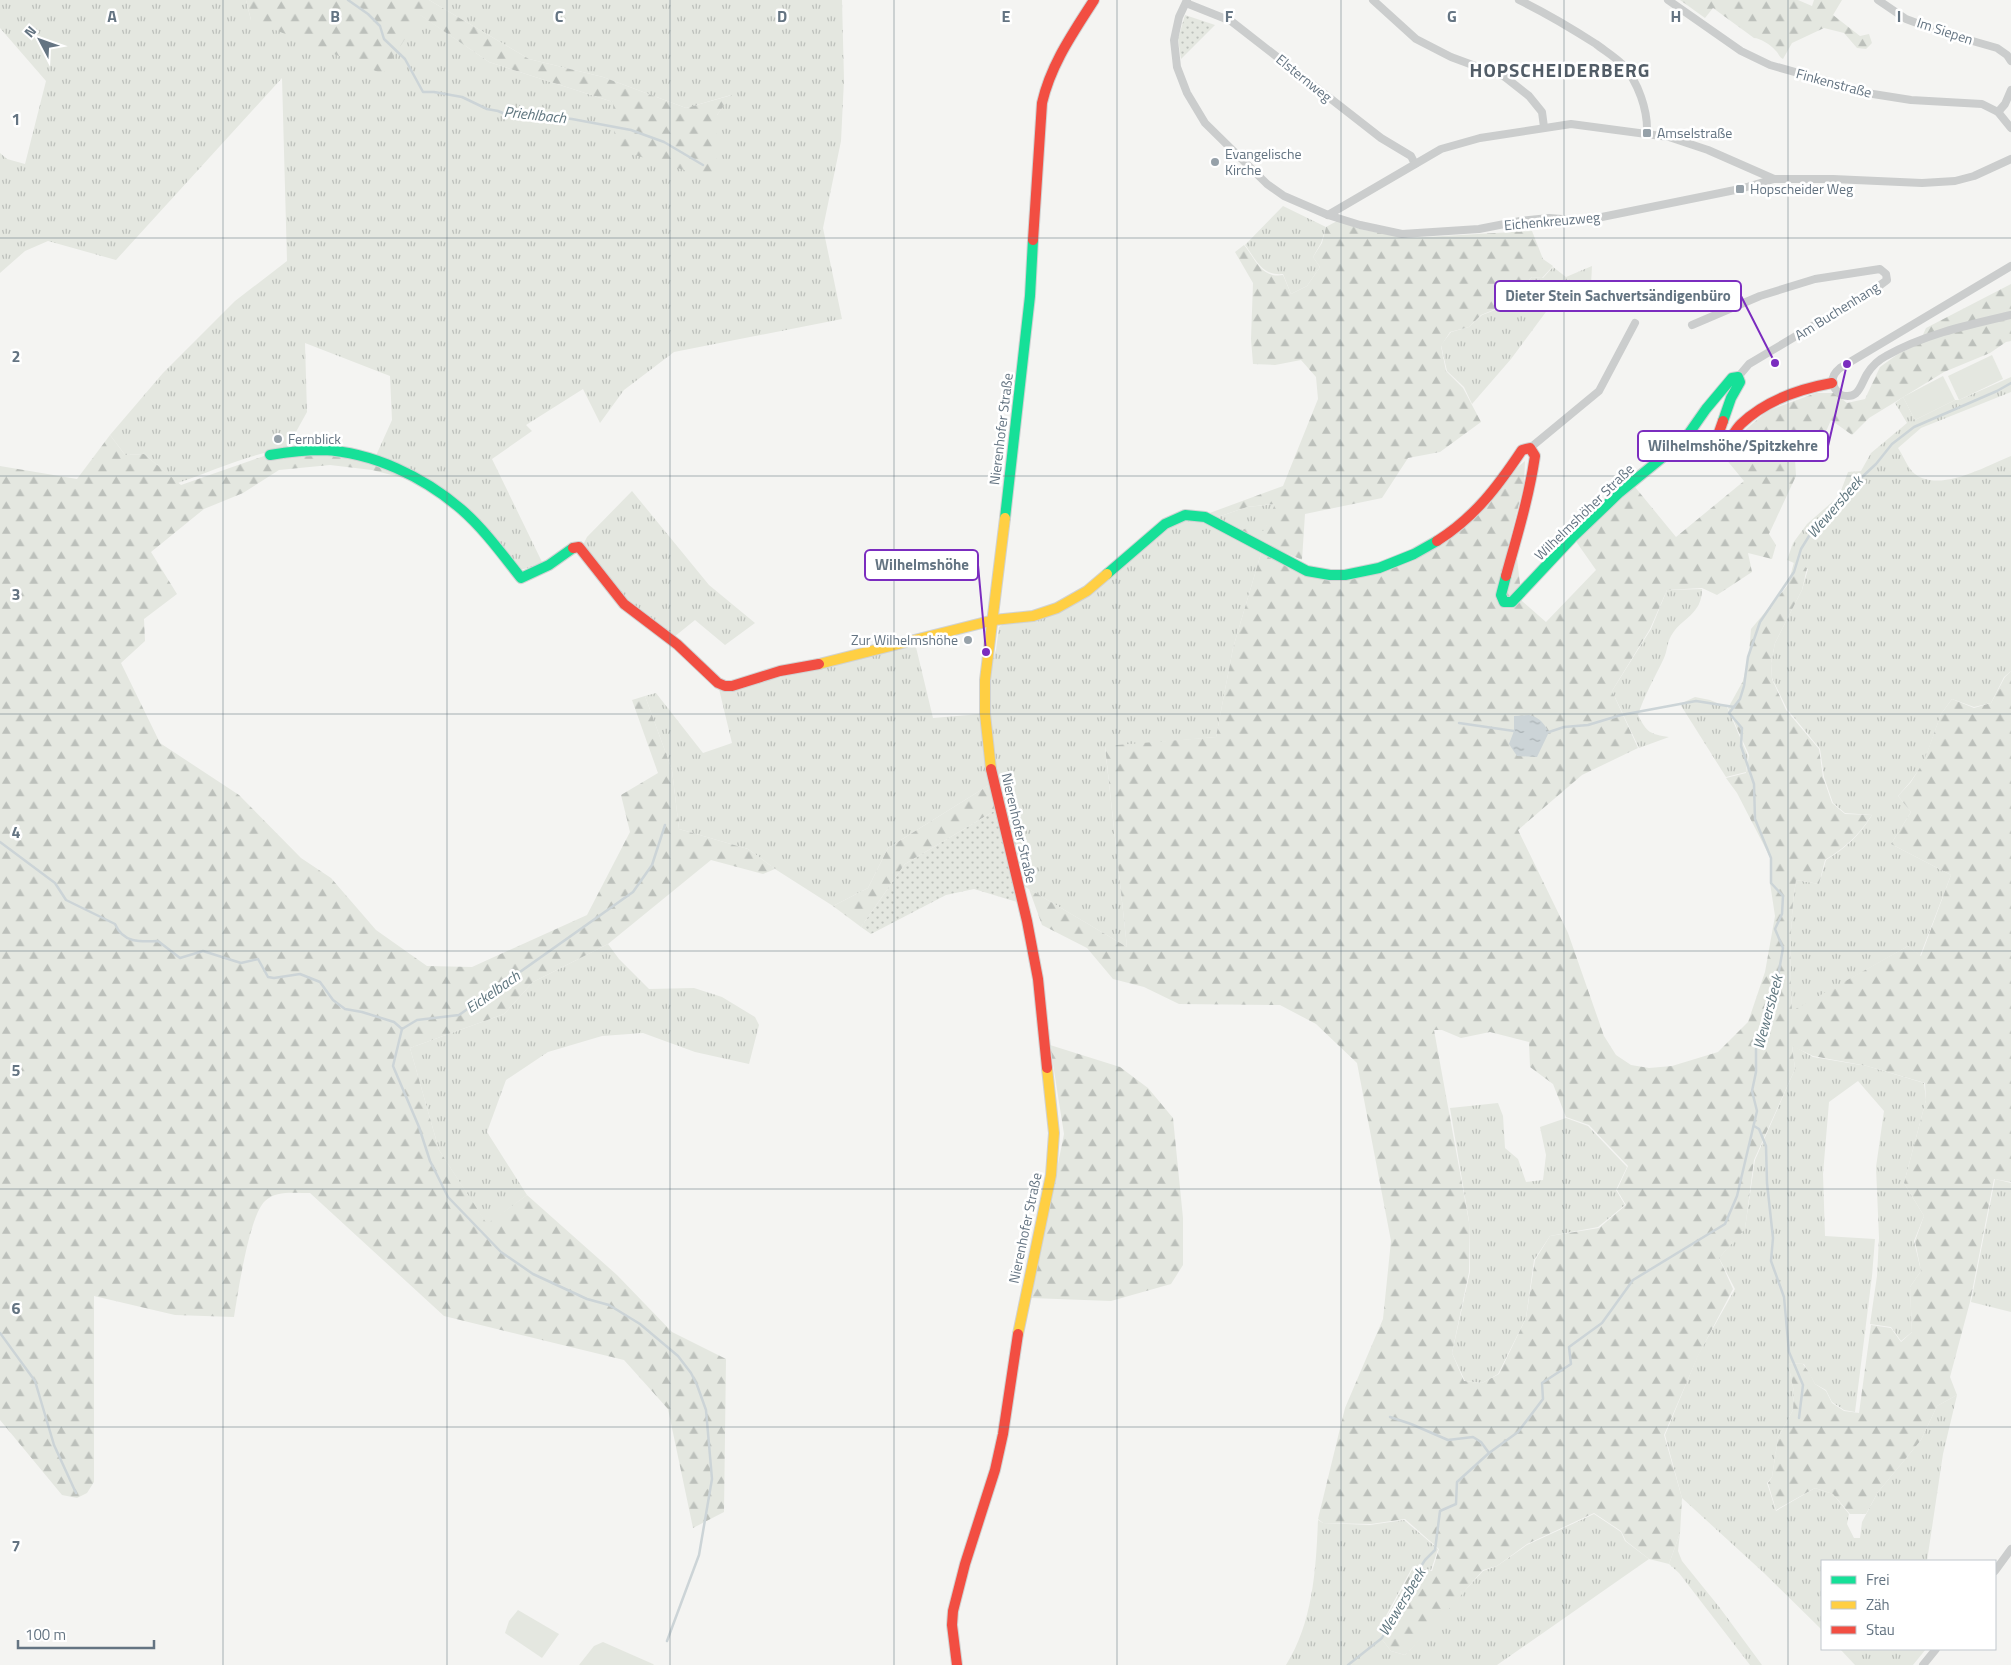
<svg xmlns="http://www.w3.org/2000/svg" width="2011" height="1665" viewBox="0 0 2011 1665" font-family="'Titillium Web',sans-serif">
<defs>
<pattern id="grass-tufts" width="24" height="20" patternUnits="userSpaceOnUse" patternTransform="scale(1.25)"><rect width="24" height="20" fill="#e4e7e0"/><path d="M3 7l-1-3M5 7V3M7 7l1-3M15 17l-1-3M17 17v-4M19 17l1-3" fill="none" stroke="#bcc0bb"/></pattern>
<pattern id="forest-firs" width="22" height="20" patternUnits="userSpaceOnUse" patternTransform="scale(1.25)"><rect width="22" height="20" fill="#e4e7e0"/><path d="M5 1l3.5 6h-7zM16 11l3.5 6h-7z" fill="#bcc0bb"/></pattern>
<pattern id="park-dots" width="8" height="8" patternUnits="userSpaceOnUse" patternTransform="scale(1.25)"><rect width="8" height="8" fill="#e4e7e0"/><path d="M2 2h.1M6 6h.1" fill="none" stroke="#bcc0bb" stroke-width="1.8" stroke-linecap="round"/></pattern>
<pattern id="water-ripples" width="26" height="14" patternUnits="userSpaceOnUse" patternTransform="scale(1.25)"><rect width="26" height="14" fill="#ccd4d7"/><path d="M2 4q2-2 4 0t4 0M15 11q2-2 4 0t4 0" fill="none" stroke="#a9b1b4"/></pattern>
</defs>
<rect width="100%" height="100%" fill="#f4f4f2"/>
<g fill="url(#grass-tufts)">
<path d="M0,0H246L251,20L419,14L489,62L613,102L717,179V115L731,95L686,108L603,77L529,59L429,0H842L844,80L841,141L823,228L842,319L674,352L624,390L600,423L583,389L526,425L532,431L492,459L543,564L520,570L459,503L374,460L392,420L390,376L305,343L307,412L287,448C250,454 214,470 178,483L144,454L125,455L110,435L163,373L235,301L287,261L282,78L116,260L48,241L25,251L0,273V153L7,159L25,164L46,81L0,28Z"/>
<path d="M1283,206L1326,227L1321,243L1313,257L1320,267L1307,286L1291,294L1283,274C1261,276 1256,259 1245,245Z"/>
<path d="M1592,266L1590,304L1560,293L1511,359L1472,404L1464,387L1447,371L1441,345L1451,332L1469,327L1482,315L1503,307L1532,277L1543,278L1553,267L1566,277Z"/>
<path d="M2011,377V392L1921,428L1898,448C1903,455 1908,469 1915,474C1940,493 1986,466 2011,456V671L2004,677L1991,703L1974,707L1952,699L1941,714L1924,762L1911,781L1898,796L1911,812L1891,844L1951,875L1920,956L1908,946L1792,1012C1790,967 1789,924 1796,880L1819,884L1826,860C1847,847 1859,836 1872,815L1845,813L1833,803L1824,777L1820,749L1787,709L1772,678L1771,663L1775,643L1802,590L1808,569L1787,560L1793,543L1807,524L1839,496L1848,472L1861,471L1871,453L1907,423L1895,403L1903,397L1915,420L1955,400H1959Z"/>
<path d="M632,491L709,585L755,623L725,645L695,620L674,637L626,600L583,545L587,537Z"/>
<path d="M1276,504L1264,532L1262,550L1233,648L1216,737L1105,747L1127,947L1022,885L995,769L989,726V670L996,650L999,627L1007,622L1059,611L1178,519L1215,518L1247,507Z"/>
<path d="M1702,589C1702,615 1682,617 1671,636C1667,643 1667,652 1664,658C1655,677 1644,696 1638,715C1647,733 1650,734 1669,737L1639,748L1612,691L1651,629L1667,590Z"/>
<path d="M915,643L933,718L980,714L989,785L888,848L868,888L833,906L775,869L748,849L679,829L672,770L645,696L656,693L703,753L732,743L719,689H734Z"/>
<path d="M1695,697L1710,700L1727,707L1748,756L1746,772L1726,777L1680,704Z"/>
<path d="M608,944L619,959L649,989L694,988L722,997L755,1017L759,1025L749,1064L695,1052L643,1033L602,1036L548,1052L506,1080L487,1132L527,1195L487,1225L439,1150L410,1048L504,1014L533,982Z"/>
<path d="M1792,1045L1813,1057L1867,1066L1924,1083L1926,1100L1904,1183L1924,1216L1914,1241L1921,1271L1910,1287L1912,1332L1901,1341L1891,1327L1870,1324L1877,1276L1879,1238L1876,1167L1884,1111L1858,1081L1829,1102L1823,1174L1825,1236L1875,1239L1872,1276L1855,1412L1844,1410L1832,1402L1826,1390L1815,1384L1804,1364L1788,1363L1794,1392L1793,1410L1778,1438L1772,1477L1767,1483L1776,1511L1815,1488L1833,1494L1849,1514L1847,1524L1854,1538H1860L1862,1522L1878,1492L1921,1440L1937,1406L1957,1395L1943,1454L1927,1561H1822V1630L1764,1573L1682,1498L1665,1435L1698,1355L1735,1289L1719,1258L1745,1228L1755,1160L1795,1069Z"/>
<path d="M1498,1103L1503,1116L1505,1148L1518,1159L1526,1182L1543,1180L1546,1155L1540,1127L1566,1118L1588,1126L1627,1167L1616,1190L1625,1205L1598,1227L1550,1236L1534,1260L1526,1318L1498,1374L1482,1383L1465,1381L1452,1353L1470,1272L1469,1221L1450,1108Z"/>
<path d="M1995,1179L2011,1183V1312L1971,1302Z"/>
<path d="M1594,1514L1621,1532L1625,1541L1649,1559L1497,1665H1286C1313,1622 1316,1569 1318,1520L1323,1523L1370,1525L1404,1520L1438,1549L1431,1570L1413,1566L1381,1625V1638L1391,1651L1405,1655L1483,1571L1497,1566L1527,1545Z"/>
<path d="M1680,1533L1678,1551L1682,1561L1720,1608L1762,1665H1750L1679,1573L1669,1564Z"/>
<path d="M1840,1649H1926L1913,1665H1855Z"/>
</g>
<g fill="url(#forest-firs)" fill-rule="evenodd">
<path d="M246,0H429L529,59L603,77L686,108L732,95L717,115V180L615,149L613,102L489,62L420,15L383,74L251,20Z"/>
<path d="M1680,0H1798L1812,6L1814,0H1842L1833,15L1860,36L1869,34L1872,43L1866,49L1857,48L1844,33L1824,28L1792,43L1783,59C1778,56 1779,53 1775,50C1771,45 1760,38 1754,38L1713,8L1705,18Z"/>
<path d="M1337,221L1364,230L1408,238L1532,231L1543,259L1553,266L1542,278L1532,277L1503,306L1481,315L1469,327L1450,332L1441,346L1446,371L1463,388L1481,422L1440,452L1408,458L1382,498L1305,514L1302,560L1239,532L1250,526L1264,531L1275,504L1247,507L1215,518L1207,514L1283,486L1318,399L1316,377L1301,360L1275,365L1253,364L1251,339L1253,283L1235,252L1244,245C1255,258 1261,279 1283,275L1291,294L1307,286L1320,267L1313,257L1322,243L1326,227Z"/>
<path d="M2011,284V341L2006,342L1990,353L1944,372L1869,418L1852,435L1831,420L1821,443L1795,459L1796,476L1769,534L1776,545L1772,559L1748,553L1752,572L1717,595L1702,588L1667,590L1650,629L1612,691L1638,748L1582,775L1518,830L1568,933L1604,1036L1616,1055L1631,1065L1649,1068L1672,1066L1718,1052L1748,1022L1765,972L1775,916L1770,883L1771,859L1737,793L1726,778L1746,773L1749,755L1728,708L1743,681L1749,654L1751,629L1788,585L1794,562L1807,568L1802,590L1775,643L1771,663L1772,679L1786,710L1819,749L1823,777L1832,803L1845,814L1872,815C1858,836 1846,847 1825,860L1819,884L1796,880C1789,924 1790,967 1792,1011L1908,946L1921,956L1951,875L1891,844L1911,812L1898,796L1911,782L1924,761L1941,714L1952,699L1974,708L1991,703L2005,677L2011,671V1182L1994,1179L1970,1302L1950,1377L1957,1395L1937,1406L1921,1440L1878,1492L1866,1514H1850L1833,1494L1815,1488L1776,1510L1768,1483L1772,1477L1778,1438L1793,1410L1794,1392L1788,1363L1803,1364L1810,1374L1815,1384L1826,1391L1832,1403L1844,1411L1859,1413L1871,1325L1891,1328L1901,1342L1912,1332L1910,1287L1921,1271L1915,1241L1924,1216L1904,1183L1926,1100L1925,1083L1867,1066L1813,1056L1792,1046L1795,1069L1754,1160L1745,1229L1719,1258L1733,1289L1698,1356L1664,1435L1682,1498L1680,1533L1669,1564L1649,1559L1626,1541L1621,1531L1594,1513L1527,1544L1497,1566L1483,1570L1441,1618L1405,1655L1391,1651L1381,1638L1382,1626L1414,1566L1432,1571L1439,1549L1405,1519L1371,1524L1323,1523L1318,1519L1345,1408L1383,1319L1391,1241L1357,1063L1316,1024L1280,1005L1179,1004L1144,987L1113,979L1087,948L1042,925L1029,889L1127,947L1105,746L1216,737L1233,648L1262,550L1343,579L1449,539L1506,477L1525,461L1524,484L1509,543L1516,550L1522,601L1546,622L1596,570L1575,540L1635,487L1676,537L1744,481L1725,458L1743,432L1767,411L1816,393H1834L1847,403L1865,399L1880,367L1898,354L1919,344L1926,328ZM1434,1030H1442L1461,1038L1490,1032L1529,1042L1530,1067L1553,1084L1566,1117L1589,1125L1628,1166L1617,1190L1626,1205L1599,1228L1550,1236L1535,1260L1526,1318L1499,1374L1482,1383L1464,1381L1452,1353L1469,1272V1222Z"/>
<path d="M110,435L125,455L144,454L181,485L287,448L374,460L436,481H415L372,470L330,465L279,470L243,493L204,509L151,552L177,594L144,619L145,641L121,663L160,743L239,795L301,858L331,878L376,930L427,966L472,967L587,915L630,832L621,795L658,773L632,700L645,696L672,770L679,829L748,849L775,869L763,874L711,860L608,944L533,982L504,1014L410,1048L439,1150L487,1224L527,1195L617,1275L672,1332L726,1359L724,1512L693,1528L668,1409L624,1360L444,1316L310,1193C295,1193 276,1190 265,1201C249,1216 238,1293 234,1317L175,1315L94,1296V1482L87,1493L77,1498L62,1495L0,1420V466L77,479Z"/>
<path d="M989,785L996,810L905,864L861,927L833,906L868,888L888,848Z"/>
<path d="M1050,1045L1120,1067L1148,1088L1173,1118L1183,1218V1265L1171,1284L1111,1301L1031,1298L1064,1134Z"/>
</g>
<g fill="url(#park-dots)">
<path d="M1185,15L1215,25L1181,59L1178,39Z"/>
<path d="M996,810L1017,902L974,889L946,895L871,934L861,927L905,864Z"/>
</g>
<g fill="#e4e7e0">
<path d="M1992,355L2003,379L1959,400L1948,376Z"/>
<path d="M1943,376L1955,400L1915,420L1903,397Z"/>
<path d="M518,1610L559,1634L542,1658L505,1633L509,1621Z"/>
<path d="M603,1642L653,1664L654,1665H579L594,1646Z"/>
</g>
<path fill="url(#water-ripples)" d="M1529,715C1540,717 1544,724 1549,732L1537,757L1517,756L1509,744L1514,731V716Z"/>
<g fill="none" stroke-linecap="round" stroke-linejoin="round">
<g stroke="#ccd4d7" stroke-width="2.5">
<path d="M348,0L368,14L380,26L384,39L405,59L423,92H434L462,97L487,109L498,111L505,114L535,115L572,119L631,130L664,142L703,165"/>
<path d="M1459,723L1514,731"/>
<path d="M1549,732L1564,727L1588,725L1621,715L1696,701L1734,707"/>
<path d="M0,842L55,883L66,900L115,924C123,943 140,942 158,941L180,958L203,951L241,963L258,959L268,977L274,978L300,974L320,982L333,1000L345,1009L362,1012L394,1022L402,1029L417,1020L459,1015L633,892L652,865L665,825"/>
<path d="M402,1029L393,1066L419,1127L430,1161L448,1197L501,1252L533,1274L587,1299L609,1305L640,1324L678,1356L691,1373L697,1385L706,1410L712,1479L699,1555L667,1641"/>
<path d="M1754,1126L1759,1129L1766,1146L1767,1183L1773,1238L1771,1261L1784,1297L1789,1352L1803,1385L1799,1418"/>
<path d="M0,1333L35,1381L54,1445L76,1493"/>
<path d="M1390,1417L1411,1424L1448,1440L1473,1437L1481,1442L1489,1453"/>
<path d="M1348,1665L1382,1638L1405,1592L1425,1560L1435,1550L1440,1511L1456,1504L1457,1482L1489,1453L1518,1432L1543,1399L1542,1383L1571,1364L1569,1347L1602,1323L1633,1280L1725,1224L1737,1196L1757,1111L1752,1091L1756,1072V1049L1765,1030L1776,988L1783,948L1775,929L1782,914L1783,896L1771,883V858L1755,819L1754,784L1741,746L1742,728L1729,713L1740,699L1744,686L1748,657L1760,622L1794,572L1801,549L1814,528L1832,505L1876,464L1892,444L1914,427L1997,391L2011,383"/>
</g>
<g stroke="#d0d2d2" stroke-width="12">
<g id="fast">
<path d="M270,455C288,452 305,450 323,450C372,452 424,477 461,509C484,529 502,554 521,578L549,565L573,548"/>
<path d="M1005,518L1030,296L1033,240"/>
<path d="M1107,574L1165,524L1185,515L1205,517L1307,571L1330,575H1345L1379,568L1414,554L1437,541"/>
<path d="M1506,576L1501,595L1504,602H1512L1572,538L1619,493L1685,439L1706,409L1732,378L1738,377L1740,382L1731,398L1723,421"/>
</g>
</g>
<g stroke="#d0d2d2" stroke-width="12">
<g id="slow">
<path d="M819,664L994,620L1033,616L1057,608L1087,591L1107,574"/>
<path d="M991,769L985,714V680L1005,518"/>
<path d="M1018,1334L1051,1175L1054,1133L1047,1068"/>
</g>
</g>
<g stroke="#d0d2d2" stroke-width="12">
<g id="jam">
<path d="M1033,240L1042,103C1051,64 1073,33 1094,0"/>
<path d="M1723,421L1713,449L1716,454C1728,448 1731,434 1741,424C1765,401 1799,389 1832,383"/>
<path d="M1437,541C1475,517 1498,486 1522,450L1530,448L1535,456C1529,497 1517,536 1506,576"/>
<path d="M573,548L579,547L624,604L678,645L718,683L725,686H732L780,671L819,664"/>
<path d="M991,769L1027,921L1038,979L1047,1068"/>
<path d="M957,1665L952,1625L953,1611L965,1564L995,1470L1003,1434L1018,1334"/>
</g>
</g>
<g stroke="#cbcdcd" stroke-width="8">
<path d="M1187,0L1179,17L1174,40L1177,67L1187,93L1205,123L1267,184L1284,196L1328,215L1360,225L1402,234L1479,229L1520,221L1549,218L1575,220L1592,219L1740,189L1774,179"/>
<path d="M1373,0L1416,39L1451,57L1505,77L1529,96L1542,112L1544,127"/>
<path d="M1519,0C1546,13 1571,28 1596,44C1605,51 1615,57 1623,65C1638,82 1648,110 1647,133"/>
<path d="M1668,0L1741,51L1770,65L1873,94L1911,100L1982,104L1998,112L2011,128"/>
<path d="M1878,0L1906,19L1941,32L1997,48L2007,55L2011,61"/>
<path d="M1186,3L1231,21L1381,138L1411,156L1415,164"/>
<path d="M1998,112L2005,104L2011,90"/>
<path d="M1328,215L1441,149L1480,138L1571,124L1669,137L1708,150L1774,179H1833L1922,183L1955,181L1974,176L2011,159"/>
<path d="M2011,266L1840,368C1829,377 1831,387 1841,395C1859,400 1860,386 1867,374C1872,366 1878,360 1886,356C1925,334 1968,325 2011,315"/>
<path d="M1692,325L1760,296L1815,279L1880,269L1886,274L1887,280L1875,289L1749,364L1738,377"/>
<path d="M1530,448L1599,391L1635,323"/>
<path d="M1995,1571L2011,1549"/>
<path d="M1923,1665L1936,1649"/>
</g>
<use href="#fast" stroke="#16e098" stroke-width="10"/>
<use href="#slow" stroke="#ffcf43" stroke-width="10"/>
<use href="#jam" stroke="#f24e42" stroke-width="10"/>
</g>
<path fill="none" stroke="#647482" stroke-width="1" stroke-opacity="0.55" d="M223,0V1665M447,0V1665M670,0V1665M894,0V1665M1117,0V1665M1341,0V1665M1564,0V1665M1788,0V1665M0,238H2011M0,476H2011M0,714H2011M0,951H2011M0,1189H2011M0,1427H2011"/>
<g fill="#96a1a9" stroke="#fff" stroke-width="2">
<rect x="1642" y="128" width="10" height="10" rx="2.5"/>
<circle cx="1215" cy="162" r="5"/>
<rect x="1735" y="184" width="10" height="10" rx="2.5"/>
<circle cx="278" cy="439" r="5"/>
<circle cx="968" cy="640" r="5"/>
</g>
<g text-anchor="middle" stroke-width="5" stroke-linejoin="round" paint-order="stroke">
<g font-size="14" fill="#647482" stroke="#fff">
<text transform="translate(1945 31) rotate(18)" y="5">Im Siepen</text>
<text transform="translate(1304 78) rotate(39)" y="5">Elsternweg</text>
<text transform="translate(1834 83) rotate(15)" y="5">Finkenstraße</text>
<text transform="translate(1552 221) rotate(-5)" y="5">Eichenkreuzweg</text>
<text transform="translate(1837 311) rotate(-32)" y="5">Am Buchenhang</text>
<text transform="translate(1001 429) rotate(-83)" y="5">Nierenhofer Straße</text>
<text transform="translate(1584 512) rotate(-44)" y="5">Wilhelmshöher Straße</text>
<text transform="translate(1019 828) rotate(77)" y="5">Nierenhofer Straße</text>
<text transform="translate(1025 1228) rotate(-78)" y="5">Nierenhofer Straße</text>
</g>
<g font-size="14" fill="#647482" stroke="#fff" text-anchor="start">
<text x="1657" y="138">Amselstraße</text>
<text x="1225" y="159">Evangelische<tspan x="1225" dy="16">Kirche</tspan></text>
<text x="1750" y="194">Hopscheider Weg</text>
<text x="288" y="444">Fernblick</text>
<text x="958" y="645" text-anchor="end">Zur Wilhelmshöhe</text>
</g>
<g font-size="15" font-style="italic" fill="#5f767f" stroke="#fff">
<text transform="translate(535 115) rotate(6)" y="5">Priehlbach</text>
<text transform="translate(1835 507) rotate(-49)" y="5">Wewersbeek</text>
<text transform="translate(493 992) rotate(-35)" y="5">Eickelbach</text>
<text transform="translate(1768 1012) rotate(-75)" y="5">Wewersbeek</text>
<text transform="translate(1402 1602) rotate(-59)" y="5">Wewersbeek</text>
</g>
<g font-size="19" font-weight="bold" letter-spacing="1" fill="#525d67" stroke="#fff">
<text x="1560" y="77">HOPSCHEIDERBERG</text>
</g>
</g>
<g font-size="16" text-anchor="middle" font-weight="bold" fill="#647482" stroke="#fff" stroke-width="5" stroke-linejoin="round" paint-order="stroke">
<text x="112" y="22">A</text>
<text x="335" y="22">B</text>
<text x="559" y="22">C</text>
<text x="782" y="22">D</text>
<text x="1006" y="22">E</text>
<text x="1229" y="22">F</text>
<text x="1452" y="22">G</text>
<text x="1676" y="22">H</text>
<text x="1899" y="22">I</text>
<text x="16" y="125">1</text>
<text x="16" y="362">2</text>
<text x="16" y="600">3</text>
<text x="16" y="838">4</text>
<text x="16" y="1076">5</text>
<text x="16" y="1314">6</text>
<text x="16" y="1552">7</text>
</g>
<path fill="none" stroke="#7b2cbf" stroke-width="2" d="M1775 363L1741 296M1847 364L1828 446M986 652L978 565"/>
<g fill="#7b2cbf" stroke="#fff" stroke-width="2">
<circle cx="1775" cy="363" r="5"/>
<circle cx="1847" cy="364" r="5"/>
<circle cx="986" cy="652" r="5"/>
</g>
<g fill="#fff" stroke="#7b2cbf" stroke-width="2">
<rect x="1495" y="281" width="246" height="30" rx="5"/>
<rect x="1638" y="431" width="190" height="30" rx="5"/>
<rect x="865" y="550" width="113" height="30" rx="5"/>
</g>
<g font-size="15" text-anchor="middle" font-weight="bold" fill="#647482">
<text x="1618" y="301">Dieter Stein Sachvertsändigenbüro</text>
<text x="1733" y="451">Wilhelmshöhe/Spitzkehre</text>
<text x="922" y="570">Wilhelmshöhe</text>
</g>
<rect x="1821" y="1560" width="175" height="90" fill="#ffffff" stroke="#c1c7cd"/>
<rect x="1831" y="1576" width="25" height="8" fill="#16e098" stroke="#c1c7cd"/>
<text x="1866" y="1585" font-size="15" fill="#647482">Frei</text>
<rect x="1831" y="1601" width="25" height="8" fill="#ffcf43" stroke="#c1c7cd"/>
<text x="1866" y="1610" font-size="15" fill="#647482">Zäh</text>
<rect x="1831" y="1626" width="25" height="8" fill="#f24e42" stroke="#c1c7cd"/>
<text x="1866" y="1635" font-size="15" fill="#647482">Stau</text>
<g transform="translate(40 40) rotate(311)" stroke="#ffffff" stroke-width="4" paint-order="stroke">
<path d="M0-4L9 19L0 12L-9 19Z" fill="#647482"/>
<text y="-8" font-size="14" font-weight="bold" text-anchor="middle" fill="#647482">N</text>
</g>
<path d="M18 1640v8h136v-8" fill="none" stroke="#647482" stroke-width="2.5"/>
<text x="25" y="1640" font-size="15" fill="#647482" stroke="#ffffff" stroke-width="4" paint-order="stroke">100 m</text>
</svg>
